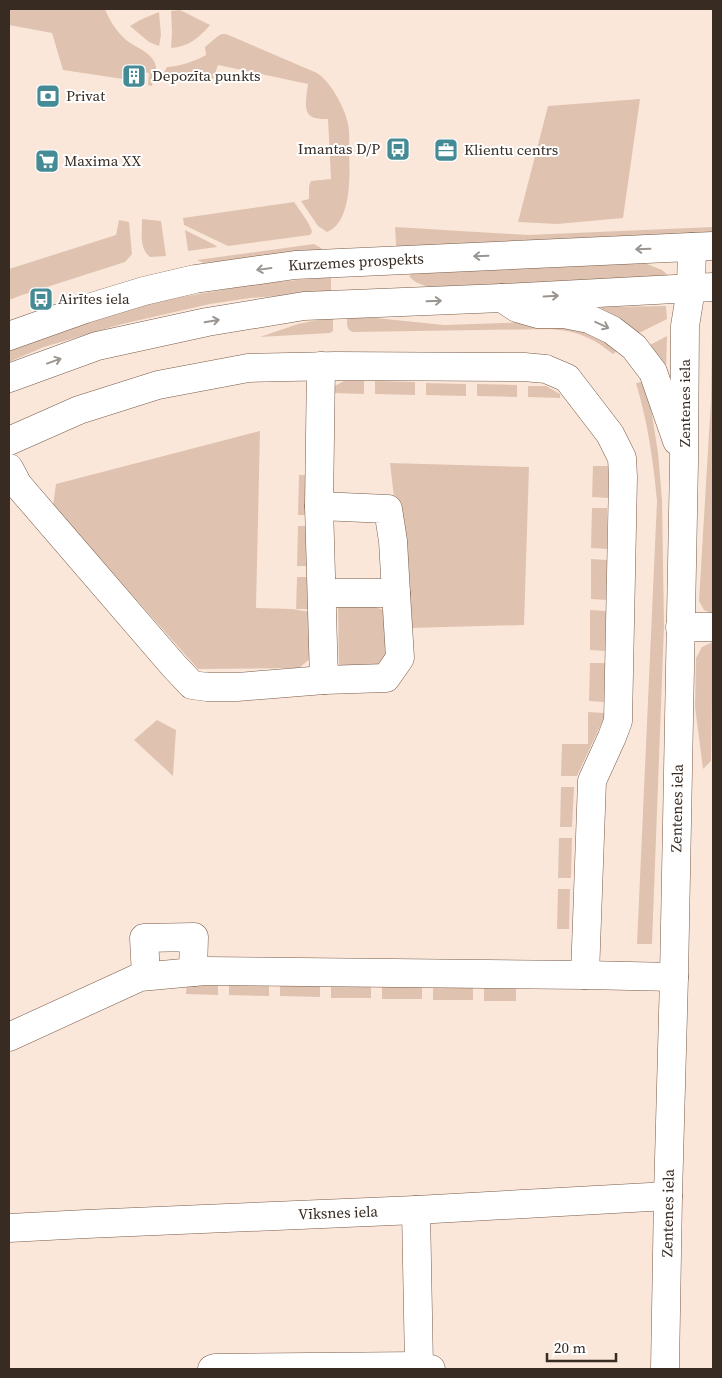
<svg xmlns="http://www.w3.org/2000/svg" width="722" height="1378" viewBox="0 0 722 1378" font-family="'Source Serif 4',serif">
<rect width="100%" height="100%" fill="#fbe7d9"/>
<g fill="#dfc3b0">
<path d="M9,9H105C109,20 116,30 124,38C133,47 154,52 156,67C156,72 153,80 152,86L148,85L149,73L125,69L123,79L63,70L52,33L9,25Z"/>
<path d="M180,10L210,25C199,38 188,47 171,48L172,32L171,11Z"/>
<path d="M159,12L161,35L159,46L149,42L130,26L140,20Z"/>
<path d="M222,34H226L317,73C331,82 345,108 348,124C350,133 349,143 349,151C350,173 352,223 327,232L318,226L301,201L309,199V186L311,181L331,179L328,119C324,119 319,119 315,118C301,115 307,95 308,84L218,65L213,79L208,82L163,74L167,67C181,66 193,62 206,55L205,47L218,36Z"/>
<path d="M640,99L623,218L557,224L518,222L548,106Z"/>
<path d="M294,202C299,209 311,225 312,232L310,235L228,246L184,225L183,218Z"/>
<path d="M142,219L161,221L166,256L150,257C139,248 142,233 142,219Z"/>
<path d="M119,220L129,222L132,254L125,262L22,295L9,300V269L116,235Z"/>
<path d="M395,227L528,235L713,227V233L398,249L396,245Z"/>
<path d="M185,230L215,245L217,247L188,251Z"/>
<path d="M314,244L321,248L324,253L204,263L197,260Z"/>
<path d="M642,262L662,270L669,276L438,289C427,286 416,285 409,276L412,273Z"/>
<path d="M331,277V292L250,298L210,304L122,324L44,347L9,362V350L46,335L152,303L182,297L255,284Z"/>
<path d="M666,306L667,319L635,335L601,312L602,307Z"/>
<path d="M347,317H366L444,325L556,321L573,323L620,349L613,354C592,337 577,331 549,329L353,332C346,330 347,324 347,317Z"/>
<path d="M322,319H333V331L330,333L260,337L298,324Z"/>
<path d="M712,335L713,337V614L704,610L699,601L711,400Z"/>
<path d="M667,336L666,371L646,347Z"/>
<path d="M344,381H364V394L332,393L333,387Z"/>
<path d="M375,381L415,382V395L375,394Z"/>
<path d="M642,382L651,408L658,453L662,500L664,626L652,944H637L657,501C653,459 648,424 636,383Z"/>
<path d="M426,383L466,384V396L426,395Z"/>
<path d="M477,384L517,385V397L477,396Z"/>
<path d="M528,386H546L560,394V398L528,397Z"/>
<path d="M260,431L256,608L292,609L310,612V659L299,668L198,669L53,506L56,484Z"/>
<path d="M390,463L529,467L524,625L409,628Z"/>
<path d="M593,466H608V498L592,497Z"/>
<path d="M299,475H312L311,515H298Z"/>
<path d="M592,508H607V549L591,548Z"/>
<path d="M298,526H311L310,566H297Z"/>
<path d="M591,559L607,560L606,600L591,599Z"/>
<path d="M297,577H310L309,609H296Z"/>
<path d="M338,604L371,605L383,610L393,651L376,670H339Z"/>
<path d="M590,610L606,611L605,651L590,650Z"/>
<path d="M713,642L711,761L703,769L695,707L696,658L702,647Z"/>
<path d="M590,663H605L604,702L589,701Z"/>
<path d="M588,712L604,713V718L577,776H561L562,744H588Z"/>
<path d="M157,720L176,730L173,776L134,740Z"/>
<path d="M561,787H574L572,827H560Z"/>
<path d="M559,838H572L571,878H558Z"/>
<path d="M558,889H570L569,929H557Z"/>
<path d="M187,981L218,982V995L186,994Z"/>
<path d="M229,982L269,983V996L229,995Z"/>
<path d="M280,983L320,984V997L280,996Z"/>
<path d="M331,984L371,985V998H331Z"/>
<path d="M382,985L422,986V999H382Z"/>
<path d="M433,987L473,988V1000H433Z"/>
<path d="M484,988L516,989V1001H484Z"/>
</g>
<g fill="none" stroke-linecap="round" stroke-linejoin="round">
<g stroke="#775b48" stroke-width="29">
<g id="minor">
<path d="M321,366L319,506L324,680"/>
<path d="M9,441L79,410L158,385L248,368L336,366L524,367L546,369L567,378L610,434L622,458L623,477L618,721L612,737L592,781L585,975"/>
<path d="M9,468L18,485L174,666L192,685L207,687H237L324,680L386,678L400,658L396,593H322"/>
<path d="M319,506L388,509L393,541L396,593"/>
<path d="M680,627H713"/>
<path d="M146,976L144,938L194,937L193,972"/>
<path d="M9,1037L140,977L205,971L585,975L674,977"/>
<path d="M416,1210L419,1366"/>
<path d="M9,1228L86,1224L416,1210L668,1196"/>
<path d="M212,1369L215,1368L419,1366L431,1369"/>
</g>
</g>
<g stroke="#775b48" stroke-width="29">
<g id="tertiary">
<path d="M502,298L517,308L538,314H564L589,319L612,330L634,347L653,372L677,441"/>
<path d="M665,1369L668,1196L674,977L684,462L685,326L691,289L692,247"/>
</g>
</g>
<g stroke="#775b48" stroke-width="29">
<g id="secondary">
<path d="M9,336L85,309L144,291L195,279L295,265L713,246"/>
<path d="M9,378L97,346L207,322L304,306L502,298L713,287"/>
</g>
</g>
<use href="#minor" stroke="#fff" stroke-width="28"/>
<use href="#tertiary" stroke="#fff" stroke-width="28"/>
<use href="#secondary" stroke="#fff" stroke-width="28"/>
</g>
<defs><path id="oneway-shaft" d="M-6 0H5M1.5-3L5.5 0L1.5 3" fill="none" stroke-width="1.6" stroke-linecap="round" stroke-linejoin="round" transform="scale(1.25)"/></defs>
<g stroke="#9b9590">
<use href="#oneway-shaft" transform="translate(643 249) rotate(178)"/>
<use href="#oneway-shaft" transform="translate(481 256) rotate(178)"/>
<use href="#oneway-shaft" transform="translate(264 269) rotate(172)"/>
<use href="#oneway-shaft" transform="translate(551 296) rotate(-3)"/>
<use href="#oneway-shaft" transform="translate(434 301) rotate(-2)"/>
<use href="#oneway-shaft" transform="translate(212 321) rotate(-10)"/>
<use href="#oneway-shaft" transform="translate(602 325) rotate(25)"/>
<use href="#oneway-shaft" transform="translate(54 361) rotate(-20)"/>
</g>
<defs>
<g id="building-square" transform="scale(1.25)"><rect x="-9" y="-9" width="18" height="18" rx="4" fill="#458b95" stroke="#fff"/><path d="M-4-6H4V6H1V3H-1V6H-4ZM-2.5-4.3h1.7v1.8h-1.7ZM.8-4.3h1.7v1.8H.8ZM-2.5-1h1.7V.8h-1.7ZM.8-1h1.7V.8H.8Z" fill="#fff"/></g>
<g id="bank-square" transform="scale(1.25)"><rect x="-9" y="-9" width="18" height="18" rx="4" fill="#458b95" stroke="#fff"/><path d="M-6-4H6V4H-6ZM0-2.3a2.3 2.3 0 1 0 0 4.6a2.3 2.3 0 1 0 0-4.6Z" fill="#fff"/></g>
<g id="bus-square" transform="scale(1.25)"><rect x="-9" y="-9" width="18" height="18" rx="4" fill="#458b95" stroke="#fff"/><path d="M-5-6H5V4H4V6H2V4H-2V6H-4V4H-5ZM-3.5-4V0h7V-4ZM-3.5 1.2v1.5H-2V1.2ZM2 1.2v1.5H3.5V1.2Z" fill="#fff"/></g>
<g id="office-square" transform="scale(1.25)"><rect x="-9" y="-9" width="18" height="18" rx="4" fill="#458b95" stroke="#fff"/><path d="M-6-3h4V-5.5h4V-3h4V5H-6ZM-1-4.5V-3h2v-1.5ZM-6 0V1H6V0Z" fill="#fff"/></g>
<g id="supermarket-square" transform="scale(1.25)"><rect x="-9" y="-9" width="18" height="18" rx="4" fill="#458b95" stroke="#fff"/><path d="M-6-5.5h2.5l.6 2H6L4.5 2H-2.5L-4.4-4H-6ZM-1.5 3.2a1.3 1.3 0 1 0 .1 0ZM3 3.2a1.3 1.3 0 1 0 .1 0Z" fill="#fff"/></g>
</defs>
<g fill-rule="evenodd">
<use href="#building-square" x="134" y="76"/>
<use href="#bank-square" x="48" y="96"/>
<use href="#bus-square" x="398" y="149"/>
<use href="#office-square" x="446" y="150"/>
<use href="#supermarket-square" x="47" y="161"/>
<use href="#bus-square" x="41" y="299"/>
</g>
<g text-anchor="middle" stroke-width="4" stroke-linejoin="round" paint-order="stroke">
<g font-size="15" fill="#372b22" stroke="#fff" text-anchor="start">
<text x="152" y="81">Depozīta punkts</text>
<text x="66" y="101">Privat</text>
<text x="380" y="154" text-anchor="end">Imantas D/P</text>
<text x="464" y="155">Klientu centrs</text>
<text x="64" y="166">Maxima XX</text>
<text x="58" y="304">Airītes iela</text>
</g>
<g font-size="15" fill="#372b22" stroke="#fff">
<text transform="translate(356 262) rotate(-3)" y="5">Kurzemes prospekts</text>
<text transform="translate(685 403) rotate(-90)" y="5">Zentenes iela</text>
<text transform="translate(677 808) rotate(-89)" y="5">Zentenes iela</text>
<text transform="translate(338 1213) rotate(-2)" y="5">Vīksnes iela</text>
<text transform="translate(668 1213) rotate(-89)" y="5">Zentenes iela</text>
</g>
</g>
<rect width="722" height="1378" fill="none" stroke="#372b22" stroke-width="20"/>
<path d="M547 1353v8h69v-8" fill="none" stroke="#372b22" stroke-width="2.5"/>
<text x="554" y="1353" font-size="15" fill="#372b22" stroke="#ffffff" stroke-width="4" paint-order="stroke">20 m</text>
</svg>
